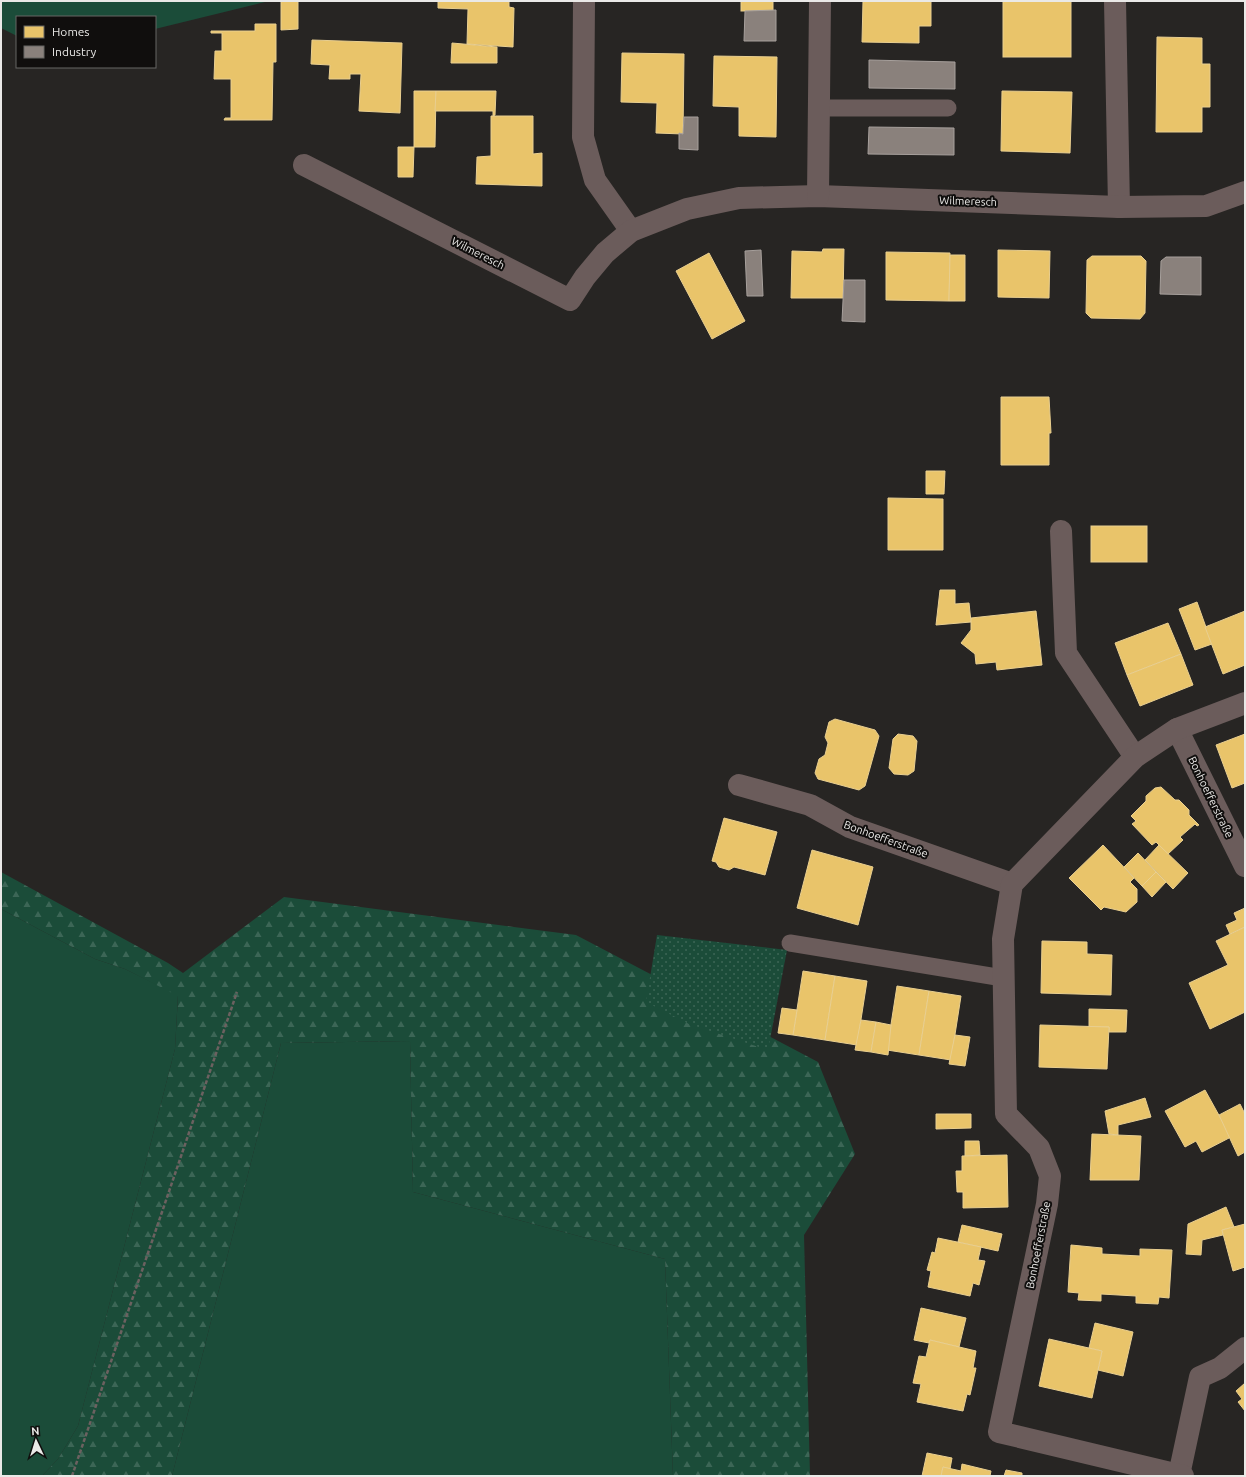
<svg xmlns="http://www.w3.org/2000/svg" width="1246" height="1477" viewBox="0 0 1246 1477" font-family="Ubuntu,sans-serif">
<defs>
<pattern id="forest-firs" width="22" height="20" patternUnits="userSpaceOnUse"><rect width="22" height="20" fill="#1b4c39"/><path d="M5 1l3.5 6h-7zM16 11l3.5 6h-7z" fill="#3c6656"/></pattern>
<pattern id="park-dots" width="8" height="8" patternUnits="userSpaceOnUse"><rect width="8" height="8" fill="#1b4c39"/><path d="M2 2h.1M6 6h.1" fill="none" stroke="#3c6656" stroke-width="1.8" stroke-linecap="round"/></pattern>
</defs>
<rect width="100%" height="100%" fill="#272523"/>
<g fill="#1b4c39">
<path d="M1,1H269L155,29V17H17V36L1,28Z"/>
<path d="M1,909L95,959L125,969L178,995L175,1049L78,1426L58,1459L42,1476H1Z"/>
<path d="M410,1041L413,1192L665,1259L673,1476H172L281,1043Z"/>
</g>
<path fill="url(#forest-firs)" d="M1,872L168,963L183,973L284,897L576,935L818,1062L855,1154L804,1235L810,1476H673L665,1259L413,1192L410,1041L281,1043L172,1476H42L58,1459L78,1426L175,1049L178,996L125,969L95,959L1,909Z"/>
<path fill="url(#park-dots)" d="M657,935L787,950L768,1050L689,1024L646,1002Z"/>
<g fill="#e9c46a" stroke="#e9cf90">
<path d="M281,1H298V29L281,30Z"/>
<path d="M438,1H509V7L514,8L513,47L467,44L468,9L438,8Z"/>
<rect x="741" y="1" width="32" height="10"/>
<path d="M863,1H931V26H919V43L862,42Z"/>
<rect x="1003" y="1" width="68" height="56"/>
<path d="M255,24H276V62H273L272,120H224L225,118H231V79H214L215,51H222V33H211V31H255Z"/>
<path d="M1157,37L1202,38V64H1210V107H1202V132H1156Z"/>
<path d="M312,40L402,43L400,113L359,111L361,74H350V79H329L330,65L311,64Z"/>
<path d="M452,43L497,47V63H451Z"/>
<path d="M622,53L684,54L683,134L656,133L657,103L621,102Z"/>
<path d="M714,56L777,57L776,137L739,136V107L713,106Z"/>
<path d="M414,91H436L435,147H414Z"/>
<path d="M436,91H496L495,115L493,116V111H435Z"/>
<path d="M1002,91L1072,92L1070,153L1001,151Z"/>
<path d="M491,116H533V154L542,153V186L476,184L477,157L491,156Z"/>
<path d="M398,147H414L413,177H398Z"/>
<path d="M823,249H844L843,298H791L792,251L822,252Z"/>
<path d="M998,250L1050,251L1049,298L998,297Z"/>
<path d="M886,252L950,253L949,301L886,300Z"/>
<path d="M709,253L745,321L712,339L676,271Z"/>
<path d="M950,255H965V301H949Z"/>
<path d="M1092,256H1141L1146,261L1145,313L1140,319L1091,318L1086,313L1087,260Z"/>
<path d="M1001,397H1049L1051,433H1049V465H1001Z"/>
<path d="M926,471H945L944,494H926Z"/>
<path d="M888,498L943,499V550H888Z"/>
<rect x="1091" y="526" width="56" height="36"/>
<path d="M940,590H955V604L969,603L971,622L936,625Z"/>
<path d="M1197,602L1212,644L1195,650L1179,609Z"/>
<path d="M1036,611L1042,665L997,670L996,662L976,664L975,654L961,643L971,630V618Z"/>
<path d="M1245,611V665L1223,674L1205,627Z"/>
<path d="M1168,623L1181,654L1127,675L1115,643Z"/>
<path d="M1181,654L1193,685L1140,706L1127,675Z"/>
<path d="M835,719L875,730L879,736L865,786L859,790L818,779L815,773L819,759L825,755L828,743L825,737L829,722Z"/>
<path d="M898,734L913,736L917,741L914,771L908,775L894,774L889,768L893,739Z"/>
<path d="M1245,734V783L1232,788L1216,745Z"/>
<path d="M1161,787L1175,800H1179L1189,810V815L1199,825L1197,826L1195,824L1180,837L1183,840L1168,854L1156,842L1152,845L1132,824L1136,821L1131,816L1146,801V796L1155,788Z"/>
<path d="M724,818L777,832L765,875L734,867L729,870L719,867L716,862L712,861Z"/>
<path d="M1103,845L1134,878L1130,882L1137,889V902L1126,912L1104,907L1101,910L1069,878Z"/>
<path d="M1159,845L1188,873L1173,889L1145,860Z"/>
<path d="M812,850L873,867L858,925L797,908Z"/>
<path d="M1138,853L1156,872L1142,886L1124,867Z"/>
<path d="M1156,872L1166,882L1152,897L1142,886Z"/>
<path d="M1245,908V927L1230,934L1226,925L1237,920L1234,913Z"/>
<path d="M1245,927V1012L1210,1029L1189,983L1228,965L1216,941Z"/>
<path d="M1042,941L1087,942V954L1112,955L1111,995L1041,993Z"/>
<path d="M803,971L835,976L825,1040L793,1035Z"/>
<path d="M835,976L867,981L857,1045L825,1040Z"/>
<path d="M897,986L929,991L919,1055L887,1050Z"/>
<path d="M929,991L961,996L951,1060L919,1055Z"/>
<path d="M782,1008L797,1010L793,1035L778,1033Z"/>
<path d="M1089,1009L1127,1010L1126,1032H1109V1027H1089Z"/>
<path d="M861,1020L876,1022L871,1052L855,1050Z"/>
<path d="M876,1022L891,1025L888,1055L871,1052Z"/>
<path d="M1040,1025L1109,1027L1107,1069L1039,1067Z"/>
<path d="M955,1035L970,1037L965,1066L949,1064Z"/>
<path d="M1205,1090L1231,1137L1202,1152L1196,1141L1185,1147L1165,1111Z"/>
<path d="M1145,1098L1151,1117L1118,1125V1135L1109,1134L1105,1111Z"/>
<path d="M1240,1104L1245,1114V1152L1238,1156L1219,1115Z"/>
<path d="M936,1114H971V1128L936,1129Z"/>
<path d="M1092,1134L1141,1136L1139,1180H1090Z"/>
<path d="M965,1141H979L980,1155L965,1156Z"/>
<path d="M1007,1155L1008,1207L963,1208V1192H957L956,1171H962V1156Z"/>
<path d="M1226,1207L1234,1227L1222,1230L1223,1235L1202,1240L1201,1255L1186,1254L1188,1224Z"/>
<path d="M1245,1224V1267L1233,1271L1222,1230Z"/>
<path d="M962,1225L1002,1234L998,1251L958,1242Z"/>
<path d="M938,1238L981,1247L978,1260L985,1261L979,1285L973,1283L970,1296L928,1287L931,1271L927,1270L932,1252L935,1253Z"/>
<path d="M1071,1245L1102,1248V1254L1140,1256V1249L1172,1250L1169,1298L1159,1297L1158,1304L1136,1303V1296L1101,1294V1301L1078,1300L1079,1293L1068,1292Z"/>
<path d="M921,1308L966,1318L959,1347L930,1340L929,1343L914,1340Z"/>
<path d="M1095,1323L1133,1332L1123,1376L1098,1370L1102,1351L1089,1348Z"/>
<path d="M1049,1339L1102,1351L1092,1398L1039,1386Z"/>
<path d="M930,1340L976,1351L973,1368H976L970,1395L967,1394L963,1411L917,1402L921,1384L913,1383L919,1356L926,1357Z"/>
<path d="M1245,1383V1411L1238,1402L1242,1399L1236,1391Z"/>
<path d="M927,1453L952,1458L950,1469L943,1467L941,1476H922Z"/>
<path d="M962,1464L991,1471L990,1476H941L943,1467L961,1471Z"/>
<path d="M1006,1470L1022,1473V1476H1004Z"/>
</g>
<g fill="#8a817c" stroke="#a7a09c">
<path d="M776,10V41H744L745,11Z"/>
<path d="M869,60L955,62V89L869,88Z"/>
<path d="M684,117H698V150L679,149V133L683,134Z"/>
<path d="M869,127L954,128V155L868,154Z"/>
<path d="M761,250L763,296H747L745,251Z"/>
<path d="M1166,257H1201V295L1160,294L1161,261Z"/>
<path d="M844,280H865V322L842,321Z"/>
</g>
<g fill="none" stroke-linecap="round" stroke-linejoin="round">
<path stroke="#6c6160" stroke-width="2.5" stroke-dasharray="4 2" stroke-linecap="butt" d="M72,1476L237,992"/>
<g stroke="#6b5c5b" stroke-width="17">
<path d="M819,108H948"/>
<path d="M790,943L1003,978"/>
</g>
<g stroke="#6b5c5b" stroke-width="22">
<path d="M584,1L583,137L595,180L631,231"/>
<path d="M1115,1L1119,207"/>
<path d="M304,165L570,300L585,277L605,253L631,231L687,209L739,198L818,196L1119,207L1206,206L1245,192"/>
<path d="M818,196L820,1"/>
<path d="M1061,531L1066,653L1135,757"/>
<path d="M1177,729L1245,866"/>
<path d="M739,785L810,805L850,827L1012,884"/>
<path d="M1179,1475L1200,1377L1220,1368L1245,1348"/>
<path d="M1183,1476L999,1432L1047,1204L1050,1176L1039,1148L1006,1114L1003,939L1012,884L1135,757L1177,729L1245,703"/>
</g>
</g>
<g text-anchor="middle" stroke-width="4" stroke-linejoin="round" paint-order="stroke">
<g font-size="11" fill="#eae9e7" stroke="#100e0d">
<text transform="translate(968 201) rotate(2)" y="4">Wilmeresch</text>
<text transform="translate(478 253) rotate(27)" y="4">Wilmeresch</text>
<text transform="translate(1211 797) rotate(64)" y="4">Bonhoefferstraße</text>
<text transform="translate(886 839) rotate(20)" y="4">Bonhoefferstraße</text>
<text transform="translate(1038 1245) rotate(-79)" y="4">Bonhoefferstraße</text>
</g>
</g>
<rect width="1246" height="1477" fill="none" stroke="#eae9e7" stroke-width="4"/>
<rect x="16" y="16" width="140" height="52" fill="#100e0d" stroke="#676664"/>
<rect x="24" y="26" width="20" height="12" fill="#e9c46a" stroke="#676664"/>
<text x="52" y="36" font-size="12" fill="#eae9e7">Homes</text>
<rect x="24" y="46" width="20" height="12" fill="#8a817c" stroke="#676664"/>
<text x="52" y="56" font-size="12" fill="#eae9e7">Industry</text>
<g transform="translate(36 1441) rotate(356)" stroke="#100e0d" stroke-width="3" paint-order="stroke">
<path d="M0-3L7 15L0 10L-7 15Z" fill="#eae9e7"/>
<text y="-6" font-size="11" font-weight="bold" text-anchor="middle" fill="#eae9e7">N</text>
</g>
</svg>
